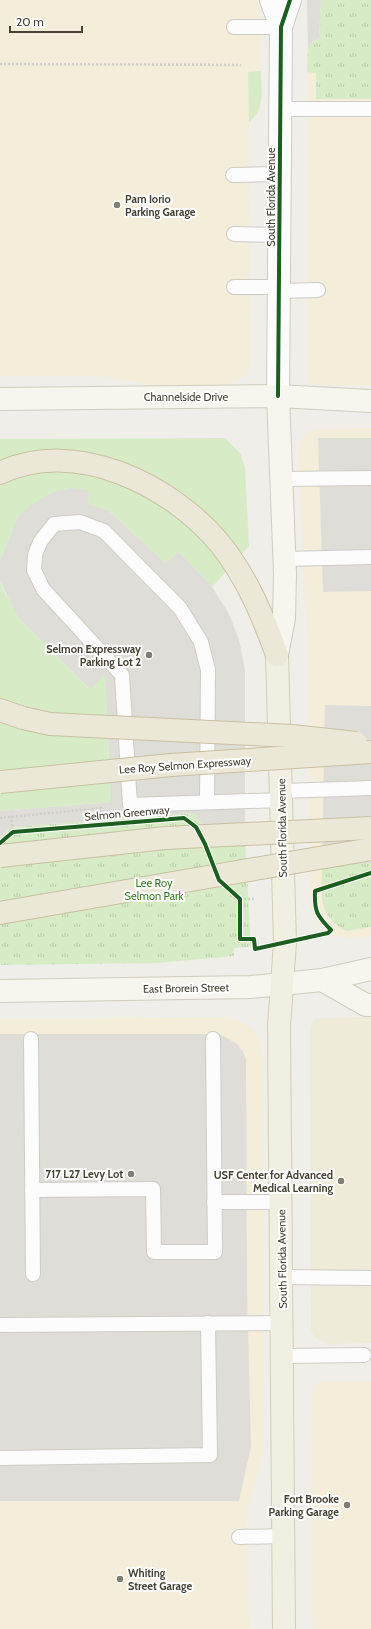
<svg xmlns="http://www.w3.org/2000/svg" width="371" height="1629" viewBox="0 0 371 1629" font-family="Cabin,sans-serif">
<defs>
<pattern id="park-tufts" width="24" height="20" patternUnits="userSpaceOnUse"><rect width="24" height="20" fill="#d7ecc6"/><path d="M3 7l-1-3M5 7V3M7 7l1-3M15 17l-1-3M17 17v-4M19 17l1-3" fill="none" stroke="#baccab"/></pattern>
</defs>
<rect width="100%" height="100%" fill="#f0eee8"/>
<g fill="#f3edda">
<path d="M0,0H260L261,105L257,115L249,122L250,364L247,373L237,382L227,386H157L99,376H0Z"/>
<path d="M307,72L371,73V385H316L310,382L307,376Z"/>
<path d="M371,428V936L347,938L335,936L323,929L315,920L310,906L309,673L298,447L307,432L316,429Z"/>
<path d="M225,1017L238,1020L251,1027L259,1039L263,1055V1452L246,1518L250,1629H0V1019Z"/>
<path d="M323,1382H371V1629H313L311,1393L317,1384Z"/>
</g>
<path fill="#eeebd9" d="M371,1017V1343L327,1344L314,1337L311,1330L310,1027L315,1019L323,1018Z"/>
<g fill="#d7ecc6">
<path d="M261,71C261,92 266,107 249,122L248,72Z"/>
<path d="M225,438L240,453L245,467L249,546L212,587L179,552L165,563L109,511L88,504L89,490L18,517L0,561V439Z"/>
<path d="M0,581L6,595L89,689L105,673L111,802L0,811Z"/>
</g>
<g fill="url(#park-tufts)">
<path d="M321,0H371V99H316V73L307,72L308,45L319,38Z"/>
<path d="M194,813L215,842L245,840L251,947L234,948V956L157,963L0,965V837L10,827Z"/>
<path d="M371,863V927L346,931C316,913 322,896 322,865Z"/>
</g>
<g fill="#dfddd8">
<path d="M307,0H321L319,38L308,45Z"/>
<path d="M318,438H371V591L323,592Z"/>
<path d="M71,488L89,490L88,504L109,511L165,563L179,552L212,587L229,614L239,640L245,669V840L215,842L194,813L10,827L0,837V811L111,802L105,674L90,689L18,617L0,581V561L18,517L29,506L53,492Z"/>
<path d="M325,705L371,706V863L322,865Z"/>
<path d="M0,1034H220L237,1044L243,1052L246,1059L247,1289L251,1446L239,1501H0Z"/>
</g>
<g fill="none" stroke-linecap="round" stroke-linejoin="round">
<g stroke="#ceccc6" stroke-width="16">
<g id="service">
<path d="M234,27H281"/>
<path d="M280,109H371"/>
<path d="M233,175L280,174"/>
<path d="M234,234L279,235"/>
<path d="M234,287H279"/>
<path d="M279,291L318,290"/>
<path d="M281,479L371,478"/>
<path d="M284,559L371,557"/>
<path d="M282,791L371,788"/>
<path d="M207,802L208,670L201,642L180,608L104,531L80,522L54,524L40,542L35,555L34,570L43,589L122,675L130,805L282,800"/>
<path d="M31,1039L33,1274"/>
<path d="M32,1190L153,1189L154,1252H215L213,1039"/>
<path d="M214,1202H281"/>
<path d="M282,1277L371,1278"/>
<path d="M0,1325L283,1323"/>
<path d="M283,1356L364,1355"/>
<path d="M0,1458L210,1455L208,1323"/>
<path d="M239,1537L284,1536"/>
</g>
</g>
<g stroke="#ceccc6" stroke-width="24">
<g id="minor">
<path d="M271,0L281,27"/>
<path d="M278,396L281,27L290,0"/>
</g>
</g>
<g stroke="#d0cdbf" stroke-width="24">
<g id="secondary">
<path d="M0,399L278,396L371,401"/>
<path d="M277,655L284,618L285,573L278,396"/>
<path d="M322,980L366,1005H371"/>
<path d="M0,991L251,987L322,980L371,969"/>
</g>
</g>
<g stroke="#d3ceb4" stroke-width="24">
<path id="primary" d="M277,655L285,943L279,1026L284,1629"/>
</g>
<g stroke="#c9c0a2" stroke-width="24">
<g id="motorway">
<path d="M0,473C75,437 172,485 221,545C247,578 263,616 277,655"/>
<path d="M0,710L23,718"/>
<path d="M0,913L144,888"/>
</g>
</g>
<g stroke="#d0cec9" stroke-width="2.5" stroke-dasharray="2 2" stroke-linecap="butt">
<path d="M0,64L241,65"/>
<path d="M11,816L13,831"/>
<path d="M0,818L101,808L102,822"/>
<path d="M240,899H254"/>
</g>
<use href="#service" stroke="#fdfcfc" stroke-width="14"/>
<use href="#minor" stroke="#fdfcfc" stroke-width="22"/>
<use href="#secondary" stroke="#f6f5ee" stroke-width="22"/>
<use href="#primary" stroke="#f1efe2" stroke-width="22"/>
<use href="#motorway" stroke="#ece8d8" stroke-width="22"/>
<g stroke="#c9c0a2" stroke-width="24" stroke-linecap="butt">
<g id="motorway-bridge">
<path d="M23,718L50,724L292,736L356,743"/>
<path d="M0,782L171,765L371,752"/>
<path d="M0,856L165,838L371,828"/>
<path d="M144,888L371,849"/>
</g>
</g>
<use href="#motorway-bridge" stroke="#ece8d8" stroke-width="22"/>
<g stroke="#fff" stroke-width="6">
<g id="cycleway">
<path d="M278,396L281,27L290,0"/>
<path d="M0,843L13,832L184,818L196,827L205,844L219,880L240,899V939H254L255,949L328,933L331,930C317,916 314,911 315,891L371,873"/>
</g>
</g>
<use href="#cycleway" stroke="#1b5e20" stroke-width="4"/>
</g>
<g fill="#827e73" stroke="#fff" stroke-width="1.5">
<circle cx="117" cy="205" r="4"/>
<circle cx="149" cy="655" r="4"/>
<circle cx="131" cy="1174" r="4"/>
<circle cx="341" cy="1181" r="4"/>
<circle cx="347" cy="1505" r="4"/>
<circle cx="120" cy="1579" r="4"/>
</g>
<g text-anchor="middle" stroke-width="4" stroke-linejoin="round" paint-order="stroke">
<g font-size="11" fill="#464234" stroke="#fff">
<text transform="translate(271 197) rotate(-90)" y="4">South Florida Avenue</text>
<text x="186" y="401">Channelside Drive</text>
<text transform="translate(185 765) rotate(-4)" y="4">Lee Roy Selmon Expressway</text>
<text transform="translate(127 813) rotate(-5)" y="4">Selmon Greenway</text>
<text transform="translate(282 828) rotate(-91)" y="4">South Florida Avenue</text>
<text transform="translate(186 988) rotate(-1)" y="4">East Brorein Street</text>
<text transform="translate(282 1259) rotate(-91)" y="4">South Florida Avenue</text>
</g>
<g font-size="11" font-weight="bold" fill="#464234" stroke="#fff" text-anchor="end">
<text x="125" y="203" text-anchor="start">Pam Iorio<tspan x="125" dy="13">Parking Garage</tspan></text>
<text x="141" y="653">Selmon Expressway<tspan x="141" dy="13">Parking Lot 2</tspan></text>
<text x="123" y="1178">717 L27 Levy Lot</text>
<text x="333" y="1179">USF Center for Advanced<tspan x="333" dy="13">Medical Learning</tspan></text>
<text x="339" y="1503">Fort Brooke<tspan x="339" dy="13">Parking Garage</tspan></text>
<text x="128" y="1577" text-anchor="start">Whiting<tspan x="128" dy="13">Street Garage</tspan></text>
</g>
<g font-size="11" fill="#377a25" stroke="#fff">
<text x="154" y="887">Lee Roy<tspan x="154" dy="13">Selmon Park</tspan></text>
</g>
</g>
<path d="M10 26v6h72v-6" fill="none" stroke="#464234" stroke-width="2"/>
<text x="16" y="26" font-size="12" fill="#464234" stroke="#ffffff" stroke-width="3" paint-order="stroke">20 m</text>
</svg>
